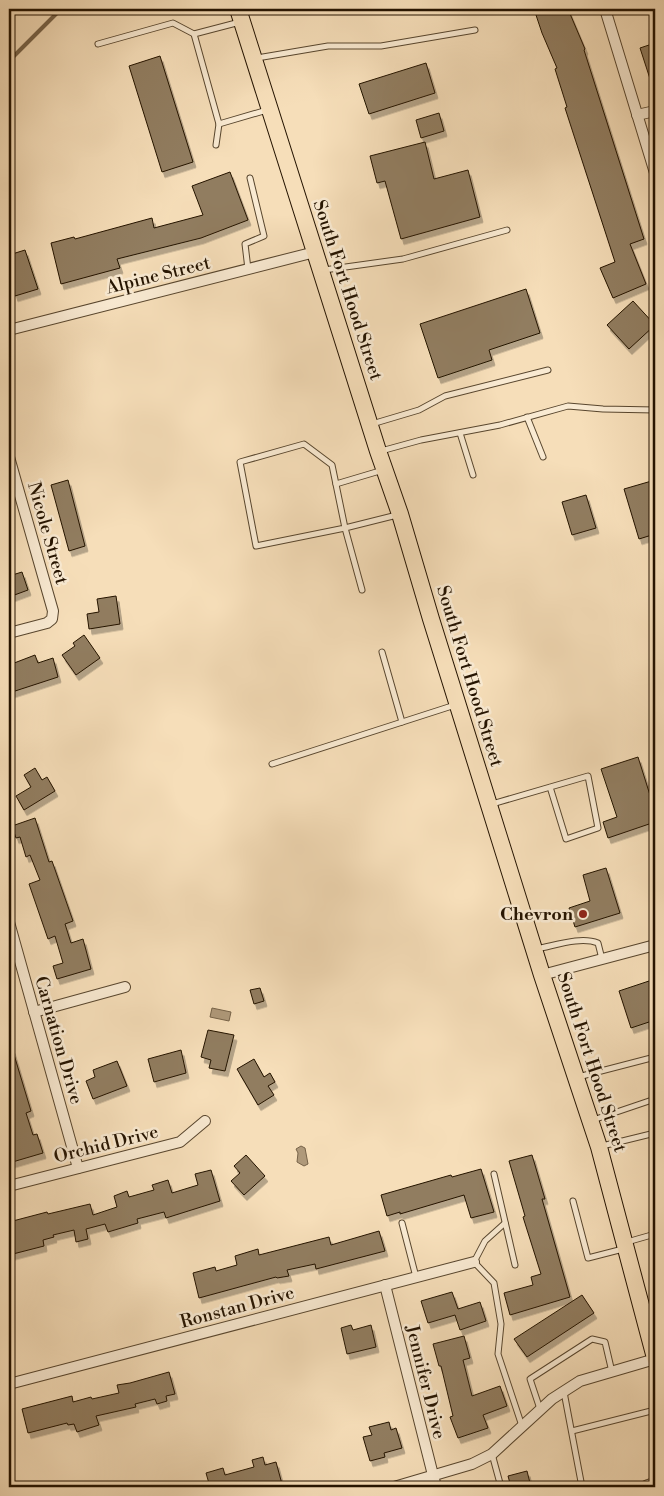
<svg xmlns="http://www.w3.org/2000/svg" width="664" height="1496" viewBox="0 0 664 1496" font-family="'Libre Bodoni',serif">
<defs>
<filter id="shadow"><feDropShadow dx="3" dy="5.5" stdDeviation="0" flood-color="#0004"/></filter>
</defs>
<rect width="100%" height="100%" fill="#f6deb9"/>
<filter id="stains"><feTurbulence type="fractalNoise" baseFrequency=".004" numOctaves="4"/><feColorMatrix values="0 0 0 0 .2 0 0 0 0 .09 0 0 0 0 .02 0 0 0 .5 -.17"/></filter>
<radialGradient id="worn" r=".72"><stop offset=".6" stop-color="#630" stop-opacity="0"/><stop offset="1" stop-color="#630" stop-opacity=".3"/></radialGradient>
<g fill="#af997a" stroke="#776349">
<path d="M212,1008L231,1012L229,1021L210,1017Z"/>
<path d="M301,1146L305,1148L308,1164L304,1166L297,1162L298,1153L296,1149Z"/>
</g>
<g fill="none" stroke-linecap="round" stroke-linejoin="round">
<path stroke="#776349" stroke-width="4" d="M9,61L61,9"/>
</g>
<g fill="#917d60" stroke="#241300" filter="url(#shadow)">
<path d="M534,9H568L585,49L584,50L644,239L630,244L646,284L613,298L600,268L615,262L565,108L567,107L555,69L557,68L542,33Z"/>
<path d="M655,43V88H653L640,48Z"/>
<path d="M160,56L193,162L162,172L129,66Z"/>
<path d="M426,63L435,93L369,114L359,84Z"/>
<path d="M439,113L444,131L421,138L416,120Z"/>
<path d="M425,142L434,179L468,170L480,217L401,239L385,181L377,183L370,156Z"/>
<path d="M230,172L248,220L201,238L117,259L120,268L61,284L51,243L74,237L75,239L152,218L154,228L203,215L192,186Z"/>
<path d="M25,250L38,289L15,296L9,277V255Z"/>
<path d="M526,289L540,333L489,350L492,360L438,378L420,324Z"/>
<path d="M633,301L655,325L629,349L607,325Z"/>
<path d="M68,480L85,546L69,551L51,485Z"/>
<path d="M655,480V534L639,539L624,489Z"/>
<path d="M586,495L596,528L572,535L562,502Z"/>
<path d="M22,572L28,590L9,597V576Z"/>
<path d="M116,596L120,624L89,629L87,614L99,612L97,599Z"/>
<path d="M84,635L100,658L76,675L62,655L75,646L73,643Z"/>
<path d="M35,655L38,663L53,658L58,677L9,693V665Z"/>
<path d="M638,757L655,811V822L608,838L603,822L617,817L601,769Z"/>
<path d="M35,768L42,780L47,777L55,791L24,810L16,796L31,787L24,775Z"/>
<path d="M35,818L49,862L52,861L73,921L65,924L71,943L83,939L91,969L57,979L53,966L63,963L55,936L48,939L29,884L40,880L30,855L26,857L20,837L16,838L12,826Z"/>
<path d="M606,868L620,913L575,927L569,908L590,901L583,875Z"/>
<path d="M655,979V1020L631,1028L619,991Z"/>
<path d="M260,988L264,1001L254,1004L250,990Z"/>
<path d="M208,1030L234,1035L225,1071L209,1068L211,1060L201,1057Z"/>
<path d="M9,1048H12L31,1111L26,1113L33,1135L37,1134L43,1153L9,1163Z"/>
<path d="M181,1050L186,1073L154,1082L148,1059Z"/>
<path d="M254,1059L264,1077L270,1073L275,1082L268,1086L274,1095L258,1105L237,1069Z"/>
<path d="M117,1061L127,1086L93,1099L86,1081L95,1077L93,1070Z"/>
<path d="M246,1155L265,1176L244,1195L231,1181L240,1173L234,1166Z"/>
<path d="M532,1155L545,1199H542L570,1297L510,1315L504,1293L533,1285L531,1277L541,1274L523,1217L525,1216L509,1161Z"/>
<path d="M481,1169L494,1212L471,1218L464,1195L400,1214V1212L387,1216L381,1195L451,1175L452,1177Z"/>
<path d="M211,1170L220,1201L166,1218L164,1212L137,1219L138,1223L108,1232L105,1224L86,1229L88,1239L76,1242L74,1230L53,1235L54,1237L43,1240L44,1246L9,1255V1222L47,1212L48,1214L90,1204L93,1215L117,1207L114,1196L127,1191L129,1197L154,1190L152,1185L168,1180L172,1193L198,1185L195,1174Z"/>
<path d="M379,1231L385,1251L316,1269L315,1264L287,1270L289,1276L277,1278L276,1277L199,1298L193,1273L215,1267L216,1271L237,1265L235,1256L258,1249L259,1255L329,1237L331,1245Z"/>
<path d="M452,1292L458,1309L480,1302L486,1321L460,1330L455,1315L428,1323L421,1301Z"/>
<path d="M582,1295L594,1313L527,1357L514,1339Z"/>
<path d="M351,1325L353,1330L371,1325L376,1347L347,1354L341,1328Z"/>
<path d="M464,1336L470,1358L463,1360L472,1396L500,1386L507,1406L483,1415L488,1428L458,1438L450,1417L453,1416L441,1366H439L433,1344Z"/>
<path d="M169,1372L175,1394L166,1396L167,1401L157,1404L155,1399L135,1404L136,1407L96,1416L99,1425L77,1432L74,1424L68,1425L67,1423L28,1433L22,1409L72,1396L73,1402L91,1397L92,1399L119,1393L117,1385L130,1383Z"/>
<path d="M389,1422L391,1430L396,1428L402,1448L384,1453L385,1457L370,1461L363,1437L372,1435L369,1427Z"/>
<path d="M263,1457L265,1465L276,1462L282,1484L269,1487H210L206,1473L223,1468L225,1475L254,1467L252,1460Z"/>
<path d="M527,1471L531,1487H511L508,1476Z"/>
</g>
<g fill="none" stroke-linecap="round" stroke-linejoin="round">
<g stroke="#58462e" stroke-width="7">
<g id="service">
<path d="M240,22L194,34L219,124L267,110"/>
<path d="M98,44L173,23L194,34"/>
<path d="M257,58L328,46H381L475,30"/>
<path d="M216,145L219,124"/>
<path d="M248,269L245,244L264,236L250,178"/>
<path d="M324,270L403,259L507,230"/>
<path d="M527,417L543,457"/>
<path d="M372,424L419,410L445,396L548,370"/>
<path d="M460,433L473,475"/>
<path d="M304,444L332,465L345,528L256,546L240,462Z"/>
<path d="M381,451L421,440L500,425L568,406L603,409L655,410"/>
<path d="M336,484L383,470"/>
<path d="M362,590L345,528L397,515"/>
<path d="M382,652L402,722"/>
<path d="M272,764L455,705"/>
<path d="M492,804L588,776L598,828L566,839L550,787"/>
<path d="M536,949C554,946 580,936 598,943L602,959"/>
<path d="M578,1077L655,1057"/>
<path d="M593,1120L655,1099"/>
<path d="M602,1146L655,1133"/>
<path d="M494,1174L515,1265"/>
<path d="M573,1201L588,1258L623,1249"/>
<path d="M402,1223L416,1277"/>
<path d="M505,1223L485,1241L474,1262L494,1283L501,1324L498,1354L522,1426"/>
<path d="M627,1242L655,1234"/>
<path d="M564,1392L582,1487"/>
<path d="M540,1409L530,1379L592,1339L605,1342L612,1372"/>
<path d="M572,1431L655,1410"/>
<path d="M492,1454L501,1487"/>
<path d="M639,1487L646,1483L655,1480"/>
</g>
</g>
<g stroke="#58462e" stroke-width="12">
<g id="minor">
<path d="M605,9L655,173"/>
<path d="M637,115L655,111"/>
<path d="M9,330L315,252"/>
<path d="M9,457L53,611L52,619L47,623L9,633"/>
<path d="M9,922L78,1168"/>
<path d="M542,975L655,945"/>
<path d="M34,1012L125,987"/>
<path d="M9,1186L180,1142L205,1121"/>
<path d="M385,1285L436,1487"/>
<path d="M9,1384L474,1262"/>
<path d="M394,1487L472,1464L492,1454L552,1399L580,1381L655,1359"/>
</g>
</g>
<g stroke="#241300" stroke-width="18">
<path id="trunk" d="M238,9L378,451L400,514L431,619L542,975L599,1147L655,1358"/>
</g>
<use href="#service" stroke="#f9ead2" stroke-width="5"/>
<use href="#minor" stroke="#f9ead2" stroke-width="10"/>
<use href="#trunk" stroke="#f6deb9" stroke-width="16"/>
</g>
<circle fill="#8f2418" stroke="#f9ead2" stroke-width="2" cx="583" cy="914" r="5"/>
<g text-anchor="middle" stroke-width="5" stroke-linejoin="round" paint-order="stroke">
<g font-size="18" fill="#241300" stroke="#f9ead2">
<text transform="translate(158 275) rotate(-14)" y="6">Alpine Street</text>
<text transform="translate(348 290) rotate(72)" y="6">South Fort Hood Street</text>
<text transform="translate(48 533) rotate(74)" y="6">Nicole Street</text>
<text transform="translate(470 676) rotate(73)" y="6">South Fort Hood Street</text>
<text transform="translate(59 1040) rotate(74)" y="6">Carnation Drive</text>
<text transform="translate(592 1062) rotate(72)" y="6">South Fort Hood Street</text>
<text transform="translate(106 1144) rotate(-14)" y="6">Orchid Drive</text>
<text transform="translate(237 1307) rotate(-15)" y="6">Ronstan Drive</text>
<text transform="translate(426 1382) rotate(76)" y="6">Jennifer Drive</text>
</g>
<g font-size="18" font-weight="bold" fill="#241300" stroke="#f9ead2" text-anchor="end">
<text x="573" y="920">Chevron</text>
</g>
</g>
<rect width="664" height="1496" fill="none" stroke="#f6deb9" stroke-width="30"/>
<rect x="10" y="10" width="644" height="1476" fill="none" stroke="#241300" stroke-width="2.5"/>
<rect x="15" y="15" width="634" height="1466" fill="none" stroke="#241300"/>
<rect width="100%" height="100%" filter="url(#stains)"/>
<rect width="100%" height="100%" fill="url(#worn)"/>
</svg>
